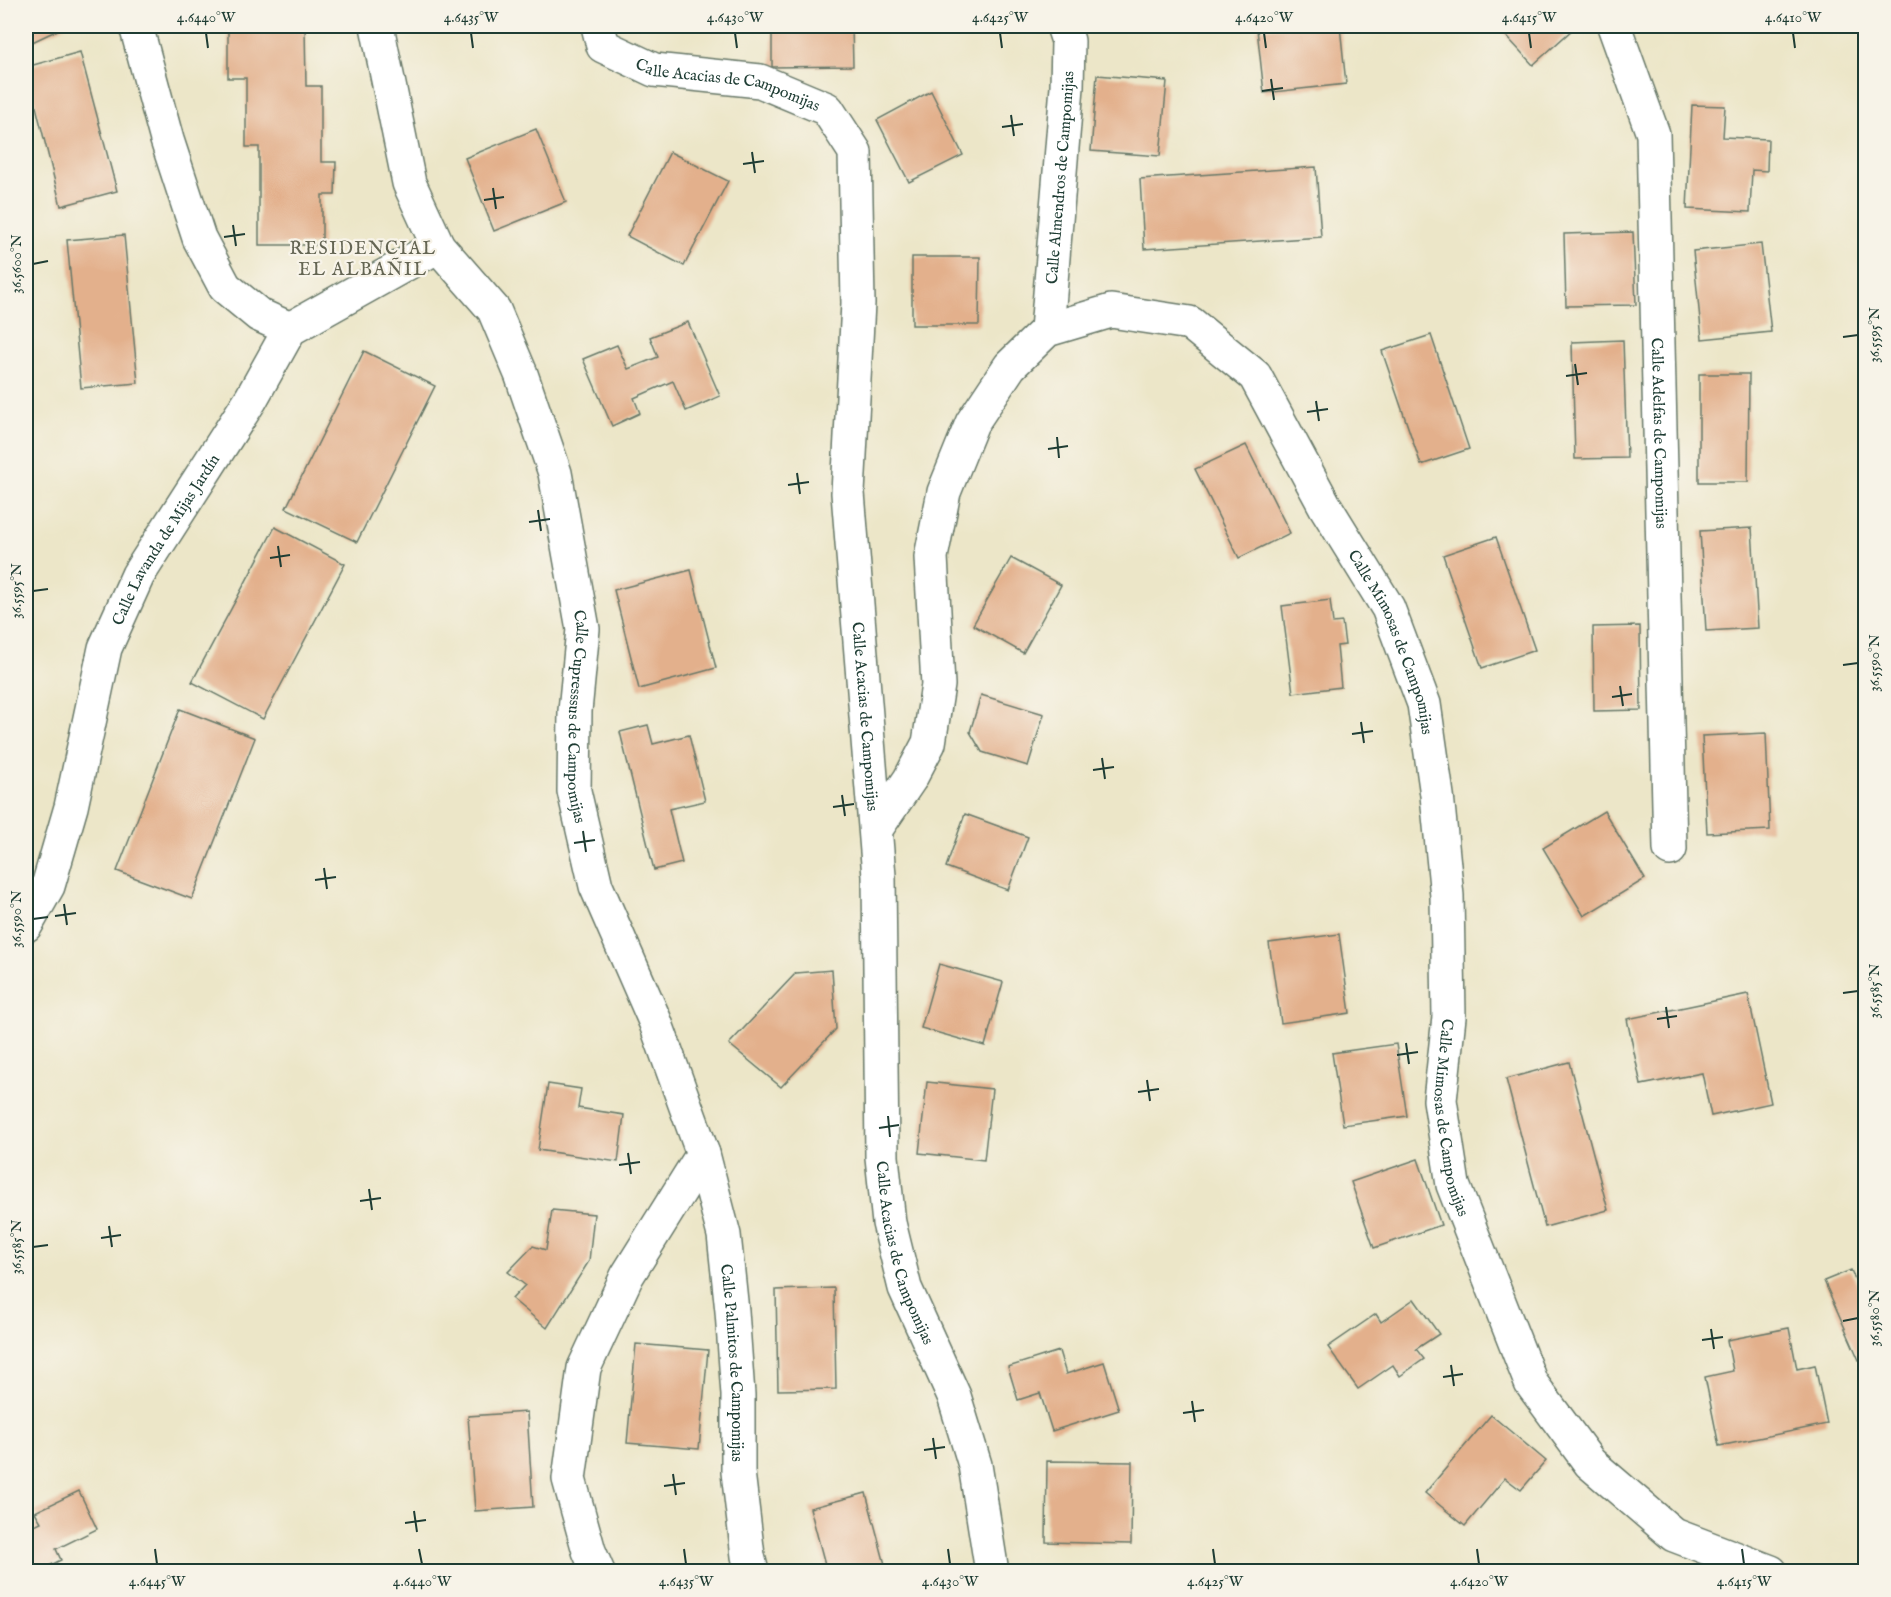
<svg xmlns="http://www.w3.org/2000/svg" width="1891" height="1597" viewBox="0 0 1891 1597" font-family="'IM FELL English',serif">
<rect width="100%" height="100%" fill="#f7f3e8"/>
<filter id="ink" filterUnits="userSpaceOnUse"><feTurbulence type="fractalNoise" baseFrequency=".0167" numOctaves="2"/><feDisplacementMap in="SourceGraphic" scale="12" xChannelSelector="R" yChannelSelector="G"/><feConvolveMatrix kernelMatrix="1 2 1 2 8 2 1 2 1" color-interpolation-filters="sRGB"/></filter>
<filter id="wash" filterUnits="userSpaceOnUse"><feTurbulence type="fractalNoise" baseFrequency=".008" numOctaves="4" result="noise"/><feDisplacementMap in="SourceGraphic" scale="24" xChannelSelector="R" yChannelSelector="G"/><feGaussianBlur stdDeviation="1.35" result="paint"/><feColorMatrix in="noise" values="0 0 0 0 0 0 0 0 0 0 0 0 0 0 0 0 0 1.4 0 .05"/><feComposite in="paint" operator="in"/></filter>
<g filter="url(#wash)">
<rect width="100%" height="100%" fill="#ece6c8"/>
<g id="blocks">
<g fill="#e3b08c">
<path d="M26,26H66L26,45Z"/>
<path d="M228,26H305L306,86H321V162H336L335,195H322V245H259V147H246V78H228Z"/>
<path d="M772,26H852L853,66L772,67Z"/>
<path d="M1292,26H1340L1346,84L1264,93L1257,29Z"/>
<path d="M1497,26H1571L1574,28L1533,65Z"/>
<path d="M80,52L117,191L61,206L26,67Z"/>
<path d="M1097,75L1167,81L1160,156L1091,151Z"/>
<path d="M931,91L963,155L909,182L877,120Z"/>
<path d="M1692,105L1725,106L1723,137L1768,139L1767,171L1752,170L1750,212L1687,209Z"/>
<path d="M536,129L566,202L494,231L465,158Z"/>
<path d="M670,152L728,181L684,266L627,236Z"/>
<path d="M1316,167L1321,237L1144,249L1140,179Z"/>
<path d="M1633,232L1636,305L1566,306L1564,234Z"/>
<path d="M124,235L138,383L81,388L67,240Z"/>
<path d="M1761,244L1771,332L1702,339L1693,251Z"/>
<path d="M912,257H980L979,325H912Z"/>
<path d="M688,322L720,396L686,411L673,381L634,398L640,413L612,426L583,359L617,345L628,369L658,357L650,337Z"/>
<path d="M1431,335L1469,449L1421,465L1382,351Z"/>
<path d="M1623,340L1627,458L1575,459L1572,342Z"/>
<path d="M364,351L435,386L357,542L286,508Z"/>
<path d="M1699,374H1749L1748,482H1699Z"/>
<path d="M1246,445L1290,533L1239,558L1195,469Z"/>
<path d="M275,527L345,564L263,719L192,682Z"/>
<path d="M1752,528L1758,628L1706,631L1700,531Z"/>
<path d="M1496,537L1535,650L1482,668L1443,555Z"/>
<path d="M1011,558L1061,585L1023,653L973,625Z"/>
<path d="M691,570L716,668L639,689L614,590Z"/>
<path d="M1330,600L1333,623L1342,622L1345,645L1337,646L1341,687L1293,693L1282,606Z"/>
<path d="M1640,626L1641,710L1594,711L1593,627Z"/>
<path d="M981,695L1044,714L1028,766L982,752L970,732Z"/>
<path d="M180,709L255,738L192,899L117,871Z"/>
<path d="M648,725L653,744L689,735L705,801L669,809L682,863L654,870L620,732Z"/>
<path d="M1766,733L1770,830L1707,833L1702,736Z"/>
<path d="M1604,811L1645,879L1584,916L1543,848Z"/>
<path d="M965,814L1028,837L1008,890L946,867Z"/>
<path d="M1339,934L1350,1013L1281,1023L1269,943Z"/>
<path d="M939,964L1003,982L985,1046L921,1028Z"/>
<path d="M832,970L836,1029L781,1087L729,1044L796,973Z"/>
<path d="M1748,994L1771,1103L1711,1116L1702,1073L1641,1085L1627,1019Z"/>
<path d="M1396,1044L1407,1116L1343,1125L1332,1053Z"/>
<path d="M1569,1062L1608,1210L1545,1227L1506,1079Z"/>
<path d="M927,1082L992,1089L984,1160L919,1153Z"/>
<path d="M548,1084L581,1089L578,1108L624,1115L618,1162L538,1150Z"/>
<path d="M1418,1159L1441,1225L1374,1248L1351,1182Z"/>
<path d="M552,1210L594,1214L589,1261L547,1328L512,1299L525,1285L508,1272L533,1246L546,1250Z"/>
<path d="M1851,1270L1862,1296L1866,1294V1357L1859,1360L1824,1281Z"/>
<path d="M834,1288L836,1389L778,1390L776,1290Z"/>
<path d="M1414,1299L1439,1334L1416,1349L1424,1359L1400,1376L1393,1365L1358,1389L1328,1347L1376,1314L1381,1322Z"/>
<path d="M1789,1328L1797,1369L1815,1365L1827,1424L1719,1446L1705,1377L1733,1371L1727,1340Z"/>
<path d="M636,1344L708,1350L699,1449L627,1443Z"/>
<path d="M1059,1351L1066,1374L1104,1362L1119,1410L1052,1431L1040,1393L1018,1400L1008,1367Z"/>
<path d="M527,1412L533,1507L475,1511L468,1416Z"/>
<path d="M1491,1415L1546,1461L1521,1490L1505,1478L1465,1526L1425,1493Z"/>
<path d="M1047,1461L1132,1462L1131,1544L1046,1542Z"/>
<path d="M79,1491L97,1529L56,1549L61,1560L37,1572H26V1529L41,1522L35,1512Z"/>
<path d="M866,1493L887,1572H827L810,1508Z"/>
</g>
</g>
</g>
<g filter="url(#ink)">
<use href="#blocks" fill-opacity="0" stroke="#677868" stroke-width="1.5"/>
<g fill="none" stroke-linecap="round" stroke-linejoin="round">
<g stroke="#677868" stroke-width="36">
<g id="minor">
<path d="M136,26L167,140L199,238L225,287L259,315L290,329"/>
<path id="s1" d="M377,26L409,183L438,246L494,310L521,374L555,473L583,629L575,711L574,791L596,886L655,1021L703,1154L627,1276L584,1368L569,1479L589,1551L598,1572"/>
<path id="s2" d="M598,26L603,46L654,70L760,81L827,109L855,152L858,303L848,493L879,876L882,1157L889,1223L905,1288L954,1396L975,1465L992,1572"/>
<path id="s3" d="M1614,26L1653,134L1670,849"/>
<path id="s4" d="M1047,330L1067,87L1068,41L1063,26"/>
<path id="s5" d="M876,829L910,779L929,743L938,685L931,557L944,492L972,423L1010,366L1047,330L1111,311L1190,323L1255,376L1325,506L1388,608L1424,704L1437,795L1447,896L1449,1017L1440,1100L1453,1185L1531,1383L1590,1463L1674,1535L1771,1572"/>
<path id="s6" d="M26,925L48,886L71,807L105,648L138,575L251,399L290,329L438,246"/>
<path id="s7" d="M703,1154L724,1235L732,1311L738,1395V1472L748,1556L752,1572"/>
</g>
</g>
<use href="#minor" stroke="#fff" stroke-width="33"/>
</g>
</g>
<path fill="none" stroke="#1f3d34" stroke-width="2" d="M206,33L208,48M471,33L473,48M735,33L737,48M1000,33L1002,48M1264,33L1266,48M1529,33L1531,48M1793,33L1795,48M1271,79L1274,100M1262,91L1283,88M1011,115L1014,136M1002,127L1023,124M752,152L755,173M743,164L764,161M493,188L496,209M484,200L504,197M233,225L236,246M224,237L245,234M33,264L48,261M1843,337L1858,335M1575,364L1578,385M1566,376L1587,373M1316,401L1319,421M1307,412L1328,409M1057,437L1059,458M1048,449L1068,446M797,473L800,494M788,485L809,482M538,510L541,531M529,522L550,519M278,546L281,567M270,558L290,555M33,591L48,589M1843,665L1858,663M1620,686L1623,706M1612,697L1632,694M1361,722L1364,743M1352,734L1373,731M1102,758L1105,779M1093,770L1114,767M842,795L845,816M833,807L854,804M583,831L586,852M574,843L595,840M324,868L327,889M315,880L336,877M64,904L67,925M55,916L76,913M33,919L48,917M1843,993L1858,991M1666,1007L1669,1028M1657,1019L1677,1016M1406,1043L1409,1064M1397,1055L1418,1052M1147,1080L1150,1101M1138,1092L1159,1089M888,1116L890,1137M879,1128L899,1125M628,1153L631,1174M619,1165L640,1162M369,1189L372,1210M360,1201L381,1198M109,1226L112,1247M101,1238L121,1235M33,1247L48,1245M1843,1321L1858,1318M1711,1329L1714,1349M1702,1340L1723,1337M1451,1365L1454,1386M1443,1377L1463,1374M1192,1401L1195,1422M1183,1413L1204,1410M933,1438L936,1459M924,1450L945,1447M673,1474L676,1495M664,1486L685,1483M414,1511L417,1532M405,1523L426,1520M155,1549L157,1564M419,1549L422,1564M684,1549L686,1564M948,1549L950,1564M1213,1549L1215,1564M1477,1549L1479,1564M1742,1549L1744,1564"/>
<g text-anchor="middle" stroke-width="4.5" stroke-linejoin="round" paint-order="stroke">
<g font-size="16" fill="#1f3d34" stroke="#f7f3e8">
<text dy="6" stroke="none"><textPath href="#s2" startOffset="153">Calle Acacias de Campomijas</textPath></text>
<text dy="6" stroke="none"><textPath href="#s4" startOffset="153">Calle Almendros de Campomijas</textPath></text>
<text dy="6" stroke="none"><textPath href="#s3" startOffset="414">Calle Adelfas de Campomijas</textPath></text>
<text dy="6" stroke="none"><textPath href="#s6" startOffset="414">Calle Lavanda de Mijas Jardín</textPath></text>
<text dy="6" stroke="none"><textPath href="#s5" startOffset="1080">Calle Mimosas de Campomijas</textPath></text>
<text dy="6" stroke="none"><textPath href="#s1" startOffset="735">Calle Cupresssus de Campomijas</textPath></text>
<text dy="6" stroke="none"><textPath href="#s2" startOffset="873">Calle Acacias de Campomijas</textPath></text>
<text dy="6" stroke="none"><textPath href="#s5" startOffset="1566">Calle Mimosas de Campomijas</textPath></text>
<text dy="6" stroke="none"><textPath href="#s2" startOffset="1413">Calle Acacias de Campomijas</textPath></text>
<text dy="6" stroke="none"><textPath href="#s7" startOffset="212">Calle Palmitos de Campomijas</textPath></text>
</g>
<g font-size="18" letter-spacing="1.5" fill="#646553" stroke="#f7f3e8">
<text x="363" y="254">RESIDENCIAL<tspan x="363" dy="21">EL ALBAÑIL</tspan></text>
</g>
</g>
<rect width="1891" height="1597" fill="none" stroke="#f7f3e8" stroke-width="66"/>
<rect x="33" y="33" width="1825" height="1531" fill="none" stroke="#1f3d34" stroke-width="2"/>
<g font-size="15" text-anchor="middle" fill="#1f3d34">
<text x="206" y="22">4.6440°W</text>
<text x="471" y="22">4.6435°W</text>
<text x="735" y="22">4.6430°W</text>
<text x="1000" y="22">4.6425°W</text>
<text x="1264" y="22">4.6420°W</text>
<text x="1529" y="22">4.6415°W</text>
<text x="1793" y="22">4.6410°W</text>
<text transform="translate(16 264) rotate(-90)" y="5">36.5600°N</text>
<text transform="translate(1874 335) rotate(-90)" y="5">36.5595°N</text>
<text transform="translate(16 591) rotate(-90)" y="5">36.5595°N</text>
<text transform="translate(1874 663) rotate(-90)" y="5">36.5590°N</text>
<text transform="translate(16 919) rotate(-90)" y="5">36.5590°N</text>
<text transform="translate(1874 991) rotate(-90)" y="5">36.5585°N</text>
<text transform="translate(16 1247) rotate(-90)" y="5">36.5585°N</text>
<text transform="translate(1874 1318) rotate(-90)" y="5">36.5580°N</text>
<text x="157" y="1586">4.6445°W</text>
<text x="422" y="1586">4.6440°W</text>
<text x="686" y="1586">4.6435°W</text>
<text x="950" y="1586">4.6430°W</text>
<text x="1215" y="1586">4.6425°W</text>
<text x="1479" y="1586">4.6420°W</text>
<text x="1744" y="1586">4.6415°W</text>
</g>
</svg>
